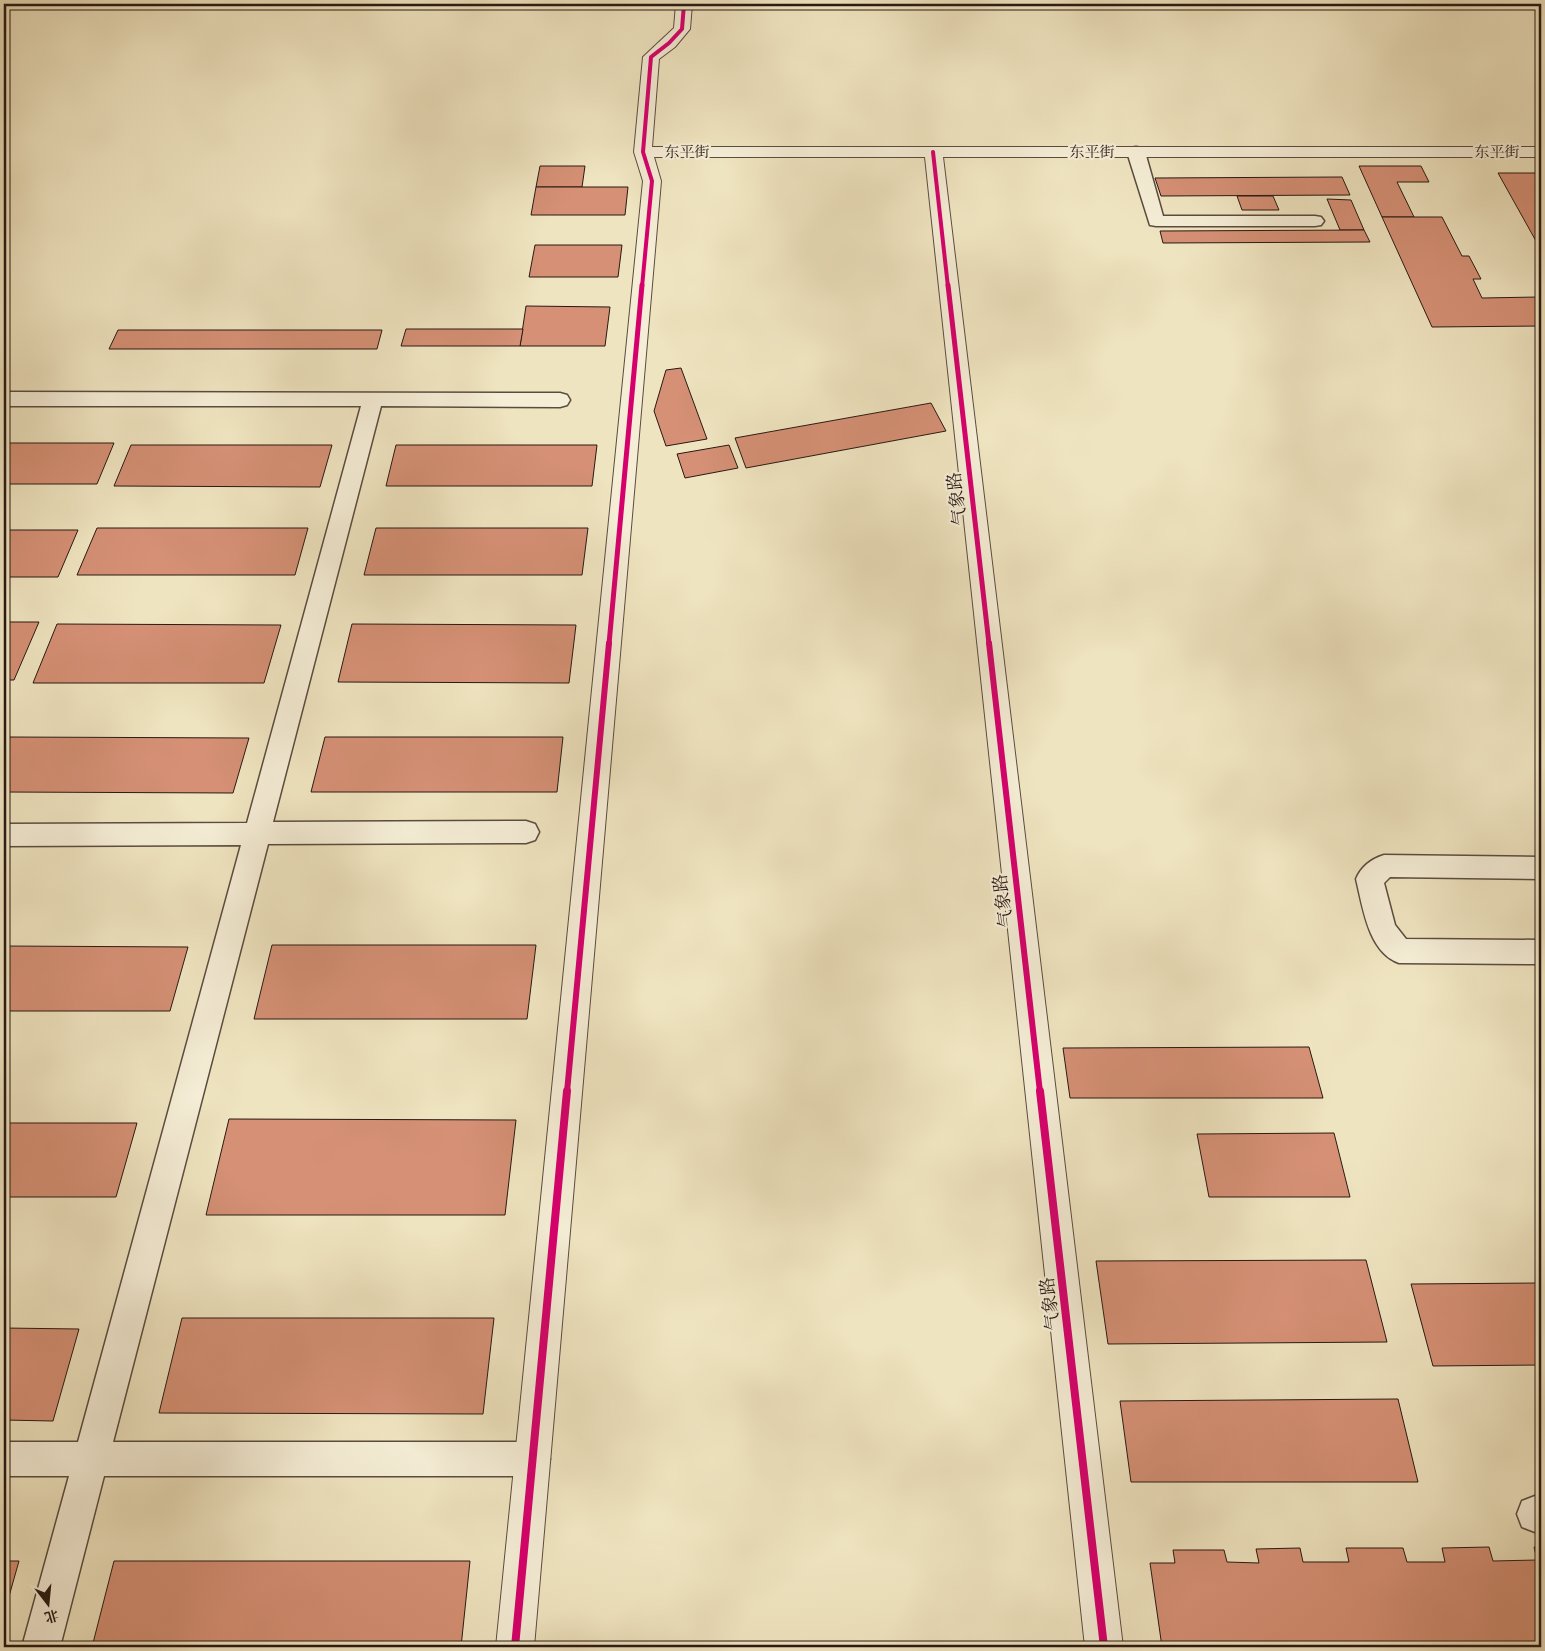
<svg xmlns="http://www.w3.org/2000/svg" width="1545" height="1651" viewBox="0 0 1545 1651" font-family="'Sorts Mill Goudy','Noto Serif SC',serif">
<rect width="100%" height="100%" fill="#efe4c0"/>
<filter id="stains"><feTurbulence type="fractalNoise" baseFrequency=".004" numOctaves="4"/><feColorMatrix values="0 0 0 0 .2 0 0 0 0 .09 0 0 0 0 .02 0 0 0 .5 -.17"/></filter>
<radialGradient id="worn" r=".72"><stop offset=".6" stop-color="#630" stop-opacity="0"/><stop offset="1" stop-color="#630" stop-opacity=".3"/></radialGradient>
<g fill="#d59075" stroke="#281913">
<path d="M540,166H585L582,187H536Z"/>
<path d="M1359,166H1421L1429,182H1397L1414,217H1382Z"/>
<path d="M1498,173H1541V250Z"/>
<path d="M1342,177L1350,195L1161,196L1155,178Z"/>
<path d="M536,187H628L625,215H531Z"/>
<path d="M1237,196H1273L1279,210H1242Z"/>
<path d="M1327,199L1351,200L1364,230H1340Z"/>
<path d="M1382,217H1442L1462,256H1469L1481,279H1473L1482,298L1538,297L1541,304V326L1432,327Z"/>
<path d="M1364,230L1370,242L1163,243L1160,231Z"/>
<path d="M535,245H622L618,277H529Z"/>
<path d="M526,306L610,307L605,346H520Z"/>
<path d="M406,329H523L520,346H401Z"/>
<path d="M118,330H382L377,349H109Z"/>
<path d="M681,368L707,439L666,446L654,411L666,370Z"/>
<path d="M931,403L946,431L746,468L735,438Z"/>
<path d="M4,443H114L97,484H4Z"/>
<path d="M131,445H332L320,487L114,486Z"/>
<path d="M396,445H597L592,486H386Z"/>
<path d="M729,445L738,468L685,478L677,454Z"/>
<path d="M97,528H308L295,575H77Z"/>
<path d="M376,528H588L582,575H364Z"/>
<path d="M4,530H78L58,577H4Z"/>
<path d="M4,622H39L14,680H4Z"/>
<path d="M57,624L281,625L264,683H33Z"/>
<path d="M352,624L576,625L569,683L338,682Z"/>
<path d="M10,737L249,738L233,793L4,792V753Z"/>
<path d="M325,737H563L557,792H311Z"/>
<path d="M272,945H536L527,1019H254Z"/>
<path d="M4,946L188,947L170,1011H4Z"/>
<path d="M1309,1047L1323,1098H1070L1063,1048Z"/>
<path d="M229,1119L516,1120L505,1215H206Z"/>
<path d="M4,1123H137L116,1197H4Z"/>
<path d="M1334,1133L1350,1197H1209L1197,1134Z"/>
<path d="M1366,1260L1387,1342L1108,1344L1096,1261Z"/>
<path d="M1541,1283V1365L1433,1366L1411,1284Z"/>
<path d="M182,1318H494L483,1414L159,1413Z"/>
<path d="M4,1328L79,1329L53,1421L4,1420Z"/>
<path d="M1398,1399L1418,1482H1131L1120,1401Z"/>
<path d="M1489,1547L1493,1561L1537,1560L1534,1547H1541V1647H1162L1150,1563H1175L1173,1550H1224L1227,1562L1259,1563L1256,1549L1300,1548L1303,1562H1349L1346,1548H1403L1407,1562H1445L1442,1548Z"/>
<path d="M4,1561H19L4,1614Z"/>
<path d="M114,1561H470L461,1647H92Z"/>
</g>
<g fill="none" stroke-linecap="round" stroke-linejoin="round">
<g stroke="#5a4c3e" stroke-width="3">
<g id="service">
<path d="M1136,147L1142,148L1145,152L1163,216H1315L1321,217L1324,221L1321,225L1315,226H1156L1150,225L1127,152L1130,148Z"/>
<path d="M4,392L560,393L567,395L570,400L567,405L560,407L381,406L273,822L526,821L535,824L539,832L535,840L526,843L268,844L113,1442H533L545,1447L550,1459L545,1471L533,1476H104L60,1647H22L69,1476H4V1442H78L241,845L4,846V824L247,823L361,406H4Z"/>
<path d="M1384,855L1541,857V879L1390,877L1384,883L1395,925L1406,939L1541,940V964L1399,963C1368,952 1363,907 1356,879C1361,867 1371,859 1384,855Z"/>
<path d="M1535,1496H1541V1532H1535L1522,1527L1517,1514L1522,1501Z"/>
</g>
</g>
<g stroke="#5a4c3e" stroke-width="2">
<path id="minor" d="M676,4H692L690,29L675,47L659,59L652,147H1541V157H943L1123,1647H1085L925,157H654L661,181L534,1647H496L643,181L634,152L643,57L674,28Z"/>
</g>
<use href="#service" fill="#f5edd6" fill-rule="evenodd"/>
<use href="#minor" fill="#f5edd6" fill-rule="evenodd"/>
<g stroke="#f5edd6" stroke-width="5.5">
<g id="cycleway-far3">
<path d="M933,152L948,287"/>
<path d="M642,287L652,181L643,152L651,57L669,43L682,29L684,4"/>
</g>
</g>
<g stroke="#f5edd6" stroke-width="8">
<g id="cycleway-far2">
<path d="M948,285L989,644"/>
<path d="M609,644L642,285"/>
</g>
</g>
<g stroke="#f5edd6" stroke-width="9">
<g id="cycleway-far1">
<path d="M989,643L1040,1092"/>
<path d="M567,1092L609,643"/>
</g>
</g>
<g stroke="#f5edd6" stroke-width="11">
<g id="cycleway">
<path d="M1040,1091L1104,1647"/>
<path d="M515,1647L567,1091"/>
</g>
</g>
<use href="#cycleway-far3" stroke="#d6006c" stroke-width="4"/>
<use href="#cycleway-far2" stroke="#d6006c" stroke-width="5"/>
<use href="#cycleway-far1" stroke="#d6006c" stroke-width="6"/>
<use href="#cycleway" stroke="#d6006c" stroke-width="8"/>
</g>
<g text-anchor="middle" stroke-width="4.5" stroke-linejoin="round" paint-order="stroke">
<g font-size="15" fill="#281913" stroke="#f5edd6">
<text x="687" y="157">东平街</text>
<text x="1092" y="157">东平街</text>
<text x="1497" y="157">东平街</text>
</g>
<g font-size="18" fill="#281913" stroke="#f5edd6">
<text transform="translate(957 499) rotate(-97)" y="6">气象路</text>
<text transform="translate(1003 901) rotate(-97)" y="6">气象路</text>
<text transform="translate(1050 1304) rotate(-97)" y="6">气象路</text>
</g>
</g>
<rect width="1545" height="1651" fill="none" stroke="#efe4c0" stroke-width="20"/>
<rect x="5" y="5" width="1535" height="1641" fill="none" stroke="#281913" stroke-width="2.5"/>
<rect x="10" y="10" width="1525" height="1631" fill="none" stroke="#281913"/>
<g transform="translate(48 1604) rotate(164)" stroke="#f5edd6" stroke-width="4" paint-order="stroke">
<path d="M0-4L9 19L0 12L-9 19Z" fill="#281913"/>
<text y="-8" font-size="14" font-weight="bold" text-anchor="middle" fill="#281913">北</text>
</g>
<rect width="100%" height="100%" filter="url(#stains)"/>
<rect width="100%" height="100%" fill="url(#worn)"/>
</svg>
